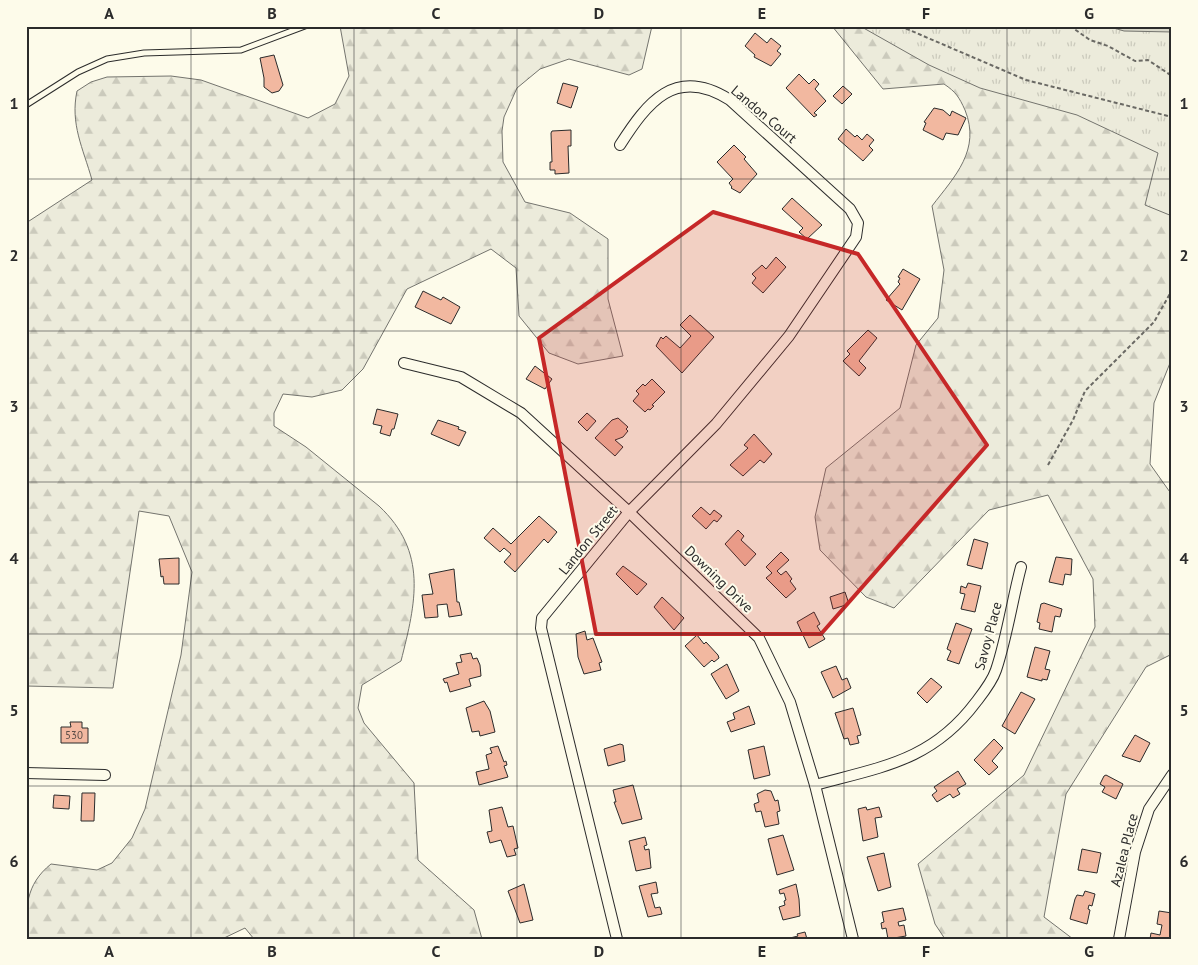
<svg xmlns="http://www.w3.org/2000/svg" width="1198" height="965" viewBox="0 0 1198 965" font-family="'PT Sans',sans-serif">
<defs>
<pattern id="forest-firs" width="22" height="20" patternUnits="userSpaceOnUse" patternTransform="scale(1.25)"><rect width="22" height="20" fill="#ecebdb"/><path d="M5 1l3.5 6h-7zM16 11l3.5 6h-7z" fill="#cbcabc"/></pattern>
<pattern id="park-tufts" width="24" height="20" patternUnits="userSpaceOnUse" patternTransform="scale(1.25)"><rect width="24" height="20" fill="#ecebdb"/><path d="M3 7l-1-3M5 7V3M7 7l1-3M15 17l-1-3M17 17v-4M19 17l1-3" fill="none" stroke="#cbcabc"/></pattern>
</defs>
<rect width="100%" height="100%" fill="#fdfbea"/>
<g fill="url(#forest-firs)" stroke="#74746e">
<path d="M340,26H652L642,69L629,75L569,59L540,69L517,88L504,117L502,131L503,162L525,202L570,213L608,239V299L623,356L578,364L549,353L519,316L516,268L491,249L407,289L363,369L342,390L312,397L283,394L274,413V426L306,447L379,506C428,552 416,602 401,661L362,685L358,708L364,723L414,783L418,860L474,910L482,939H254L245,928L222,939H26C26,908 25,885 51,864L97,870L112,863L132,838L145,809L181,655L192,572L169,516L139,511L113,688L26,686V223L92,180C83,148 70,124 77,91L91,82L107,77L171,76L201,80L308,118L335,104L349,76Z"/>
<path d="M832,26H1107L1172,32V358L1154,403L1150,464L1172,495V654L1146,667L1066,794L1044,917L1073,939H945L935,924L918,864L1024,775L1095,627L1093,579L1048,495L989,510L894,608L866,597L820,550L815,517L826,468L900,408L916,345L938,318L944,270L932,206C955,176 981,150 965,110C959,97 956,92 944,84L883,89Z"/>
</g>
<path fill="url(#park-tufts)" stroke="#74746e" d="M860,26H1172V216L1145,205L1158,153L1077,115L980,88L929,65Z"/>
<path fill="#d8d7c9" stroke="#74746e" d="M1107,26H1172V32L1124,31Z"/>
<g fill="#f2b8a0" stroke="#2b2b2b">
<path d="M755,33L767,43L771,38L781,46L777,51L781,54L771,66L754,57L755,55L745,46Z"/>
<path d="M274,55L283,85L279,91L272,93L264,87V78L260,58Z"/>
<path d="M799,74L809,84L814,79L819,84L815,89L826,101L814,113L817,115L814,117L786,88Z"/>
<path d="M563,83L578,87L571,108L557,103Z"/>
<path d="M843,86L852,94L842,104L833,96Z"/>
<path d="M934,108L943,110L950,116L952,111L966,118L958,135L946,133L943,140L923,130L926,123L924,122Z"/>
<path d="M846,129L855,137L857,135L862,140L867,134L874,140L869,146L873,150L863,161L838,139Z"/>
<path d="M571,130V146H568L569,173L555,174V170H550V162H552L551,133L552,131Z"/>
<path d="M734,145L746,157L744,159L757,174L740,193L731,188L732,187L729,183L733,179L717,162Z"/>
<path d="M792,198L822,225L807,239L799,232L803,228L782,209Z"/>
<path d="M776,257L786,267L763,293L752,283L756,278L752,274L762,265L766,269Z"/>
<path d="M903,269L920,279L902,310L886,300L900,284L898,282L900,278L898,277Z"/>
<path d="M423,291L441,300L443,297L460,307L451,324L415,307Z"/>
<path d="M690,315L714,337L682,373L656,346L661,337L663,339L666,336L680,348L691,336L680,325Z"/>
<path d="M868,330L877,338L859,361L866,368L859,376L843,361L850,354L847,351Z"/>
<path d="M535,366L552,379L545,389L526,379Z"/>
<path d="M652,379L665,392L652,405L654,406L650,410L648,409L645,412L633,401L639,394L636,391L643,384L645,386Z"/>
<path d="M377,409L398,414L394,429H392L390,436L380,433L382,426L373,424Z"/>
<path d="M587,413L596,421L587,431L578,422Z"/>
<path d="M618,418L628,427L626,429L628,431L623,437L615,440L623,447L615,456L595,438L612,420Z"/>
<path d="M438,420L459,427L458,429L466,432L459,446L431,434Z"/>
<path d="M754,434L772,454L764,463L760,460L743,476L730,465L748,448L744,445Z"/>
<path d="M701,507L710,515L714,510L722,516L717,522L714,520L706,529L692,516Z"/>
<path d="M539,516L557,532L548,543L544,539L515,572L504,562L511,554L504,548L500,552L484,538L493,528L511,544Z"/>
<path d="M738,530L744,536L741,540L756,554L745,566L725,544Z"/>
<path d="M974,539L988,543L982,569L967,565Z"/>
<path d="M781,552L789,560L777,571L781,575L786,571L792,579L790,581L796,589L786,598L766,578L772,573L766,567Z"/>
<path d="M1056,557L1072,559L1071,575L1065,574L1063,585L1049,582Z"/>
<path d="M179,558V584H164L163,576L161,577L159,559Z"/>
<path d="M623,566L647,584L637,595L616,574Z"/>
<path d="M454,569L457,602H459L462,615L449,617L447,604L437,605L438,617L425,618L422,595L433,594L429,574Z"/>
<path d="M968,583L981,586L975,612L961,609L965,594L960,593L961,586L966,588Z"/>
<path d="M845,592L849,604L833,609L830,597Z"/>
<path d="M662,597L684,618L674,630L654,607Z"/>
<path d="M1044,603L1062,609L1060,617L1055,616L1052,632L1039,629L1040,623L1037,622L1041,604Z"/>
<path d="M814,612L820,624L817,626L825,639L809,648L797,622Z"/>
<path d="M956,623L972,629L959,664L947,660L951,651L947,649Z"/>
<path d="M585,631L587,640L593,638L602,662L599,663L601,670L584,674L578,657L576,634Z"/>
<path d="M697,635L704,644L706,642L718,655L719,658L714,662L712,660L704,667L685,646Z"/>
<path d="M1035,647L1050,651L1045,669L1050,670L1047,680L1042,679V681L1027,677Z"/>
<path d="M471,653L473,659L477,658L480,665L481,676L469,679L471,686L450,692L447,682L445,683L443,679L459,674L456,663L462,662L460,655Z"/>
<path d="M727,664L739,691L726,699L711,674Z"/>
<path d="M836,666L842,680L847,678L851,688L833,698L821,672Z"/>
<path d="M931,678L942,687L927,703L917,693Z"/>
<path d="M1021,692L1035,699L1015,734L1002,726Z"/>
<path d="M484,701L490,711L495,732L480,736L479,731L472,732L466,708Z"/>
<path d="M749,706L755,724L731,732L727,722L735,719L733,713Z"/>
<path d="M853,708L861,735L857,736L859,743L850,745L848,738L844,739L835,713Z"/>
<path d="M70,722H82V728H88V743H61V727H71Z"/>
<path d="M1135,735L1150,743L1140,762L1122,756Z"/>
<path d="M994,739L1003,748L992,761L998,767L989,775L974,760Z"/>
<path d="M620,744L623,745L625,761L608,766L604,749Z"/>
<path d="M498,746L504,762L506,761L507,765L504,766L508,777L479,785L476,772L489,769L486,755L492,753L490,748Z"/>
<path d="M764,746L770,775L754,779L748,750Z"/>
<path d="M958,771L966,784L957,789L960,794L953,798L950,794L937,802L932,795L937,791L934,787Z"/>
<path d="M1106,775L1123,784L1116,799L1102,792L1105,787L1100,784L1104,776Z"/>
<path d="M633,785L642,819L622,824L614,802H616L613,790Z"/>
<path d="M765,790L771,791L775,801L778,800L780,811L777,812L779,824L765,827L761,811L756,812L754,804L759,802L757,794Z"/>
<path d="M82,793H95L94,821H81Z"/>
<path d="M54,795L70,796L69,809L53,808Z"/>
<path d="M502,807L508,827L513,826L518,848L514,849L516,855L507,857L501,840L490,843L487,832L492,831L489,810Z"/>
<path d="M866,807L867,810L879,807L882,817L875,818L878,837L863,841L858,809Z"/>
<path d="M783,835L794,870L777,875L768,839Z"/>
<path d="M645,837L647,845L644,846L645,850L649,849L651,868L636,871L629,841Z"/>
<path d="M1082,849L1101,853L1097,873L1078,870Z"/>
<path d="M884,853L891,887L878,891L867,857Z"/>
<path d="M656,882L658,893L651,894L655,908L660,907L662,914L648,917L639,886Z"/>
<path d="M524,884L533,920L520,923L508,891Z"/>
<path d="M796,884L799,899L800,916L783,920L779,907L785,905L784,901L786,900L784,893L780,894L779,890Z"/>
<path d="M1085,891L1095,894L1092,906L1089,905L1088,909L1090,910L1087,924L1070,919L1075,899L1077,895L1083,896Z"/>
<path d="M903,908L906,920L898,922L899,926L904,925L906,936L888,939L886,928L882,929L881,923L884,922L882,912Z"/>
<path d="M1159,911L1172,913V939H1150L1151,933L1160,935L1162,925L1157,924Z"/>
<path d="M805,932L807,939H786L798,936L797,934Z"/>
</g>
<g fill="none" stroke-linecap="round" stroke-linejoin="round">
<g stroke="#2b2b2b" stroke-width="7">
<path id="service" d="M26,105L78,72L107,59L144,53L241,50L305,26"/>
</g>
<g stroke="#2b2b2b" stroke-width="12">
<g id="minor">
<path d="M404,363L461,377L521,413L629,512L759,638L790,702L815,785L853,939"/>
<path d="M26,773L105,775"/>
<path d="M815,785C881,767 932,761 976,702C983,693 992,682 996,670C1007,637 1012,601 1021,567"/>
<path d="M617,939L541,628L542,618L629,512L716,424L789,336L856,237L858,223L850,209L730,100C675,65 647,103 620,145"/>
<path d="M1119,939L1135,852L1149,809L1172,775"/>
</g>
</g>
<g stroke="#6a6964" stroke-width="2" stroke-dasharray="4 2.5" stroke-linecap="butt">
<path d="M900,26L1026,80L1172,117"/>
<path d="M1070,26L1090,40L1108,46L1135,61L1148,60L1172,76"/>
<path d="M1048,465L1073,420L1085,391L1154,322L1172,290"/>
</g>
<use href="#service" stroke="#fdfbea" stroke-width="5"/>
<use href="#minor" stroke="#fdfbea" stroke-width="10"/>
</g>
<path fill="#c62828" fill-opacity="0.2" stroke="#c62828" stroke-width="4" stroke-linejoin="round" d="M713,212L858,254L987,445L821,634H596L539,338Z"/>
<path fill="none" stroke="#2b2b2b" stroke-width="1" stroke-opacity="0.55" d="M191,26V939M354,26V939M517,26V939M681,26V939M844,26V939M1007,26V939M26,179H1172M26,331H1172M26,482H1172M26,634H1172M26,786H1172"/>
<g text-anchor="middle" stroke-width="4" stroke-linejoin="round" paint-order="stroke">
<g font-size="11" fill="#5d4e48">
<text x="74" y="739">530</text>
</g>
<g font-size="14" fill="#2b2b2b" stroke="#fdfbea">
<text transform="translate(764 114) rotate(40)" y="5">Landon Court</text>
<text transform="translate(588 540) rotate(-51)" y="5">Landon Street</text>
<text transform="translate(719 579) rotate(44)" y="5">Downing Drive</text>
<text transform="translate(988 636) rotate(-75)" y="5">Savoy Place</text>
<text transform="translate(1124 850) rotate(-76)" y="5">Azalea Place</text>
</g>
</g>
<rect width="1198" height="965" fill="none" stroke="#fdfbea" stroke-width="55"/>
<rect x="28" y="28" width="1142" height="910" fill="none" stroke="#2b2b2b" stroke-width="2"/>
<g font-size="16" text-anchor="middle" font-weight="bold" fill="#2b2b2b">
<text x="109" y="19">A</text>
<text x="272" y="19">B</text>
<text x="436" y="19">C</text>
<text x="599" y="19">D</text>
<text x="762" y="19">E</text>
<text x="926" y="19">F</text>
<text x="1089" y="19">G</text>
<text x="14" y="109">1</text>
<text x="1184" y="109">1</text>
<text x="14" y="261">2</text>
<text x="1184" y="261">2</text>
<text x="14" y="412">3</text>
<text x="1184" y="412">3</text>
<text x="14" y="564">4</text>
<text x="1184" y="564">4</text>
<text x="14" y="716">5</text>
<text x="1184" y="716">5</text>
<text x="14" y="867">6</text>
<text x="1184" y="867">6</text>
<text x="109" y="957">A</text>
<text x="272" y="957">B</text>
<text x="436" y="957">C</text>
<text x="599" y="957">D</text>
<text x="762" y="957">E</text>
<text x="926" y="957">F</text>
<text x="1089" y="957">G</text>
</g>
</svg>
